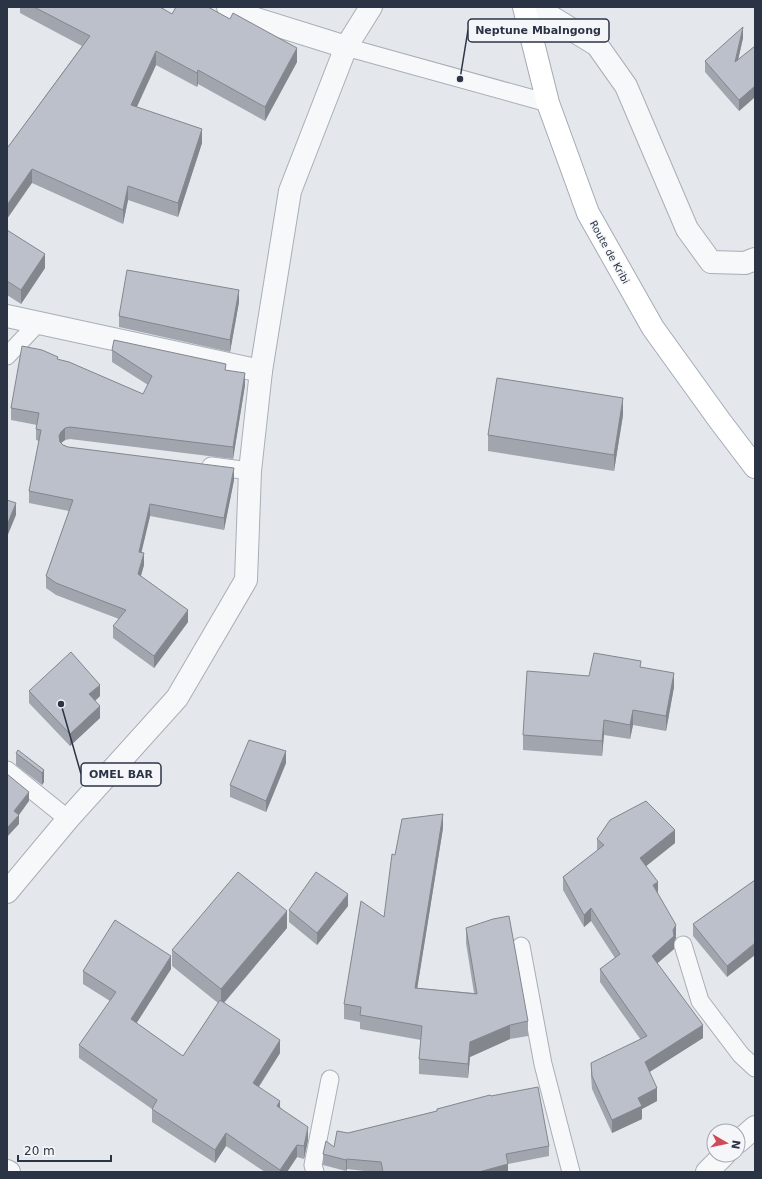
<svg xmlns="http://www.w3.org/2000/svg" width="762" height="1179" viewBox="0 0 762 1179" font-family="'DejaVu Sans',sans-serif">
<rect width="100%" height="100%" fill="#e4e7ec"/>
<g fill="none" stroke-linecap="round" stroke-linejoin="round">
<g stroke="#a9aeb7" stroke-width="19">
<g id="service">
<path d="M346,47L548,103"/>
<path d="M7,356L37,324"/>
<path d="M211,466L250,471"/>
<path d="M7,770L68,819"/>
<path d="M683,945L700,1001L741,1055L755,1068"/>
<path d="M521,946L543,1064L571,1172"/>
<path d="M315,1172L313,1165L330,1079"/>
</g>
</g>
<g stroke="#a9aeb7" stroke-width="24">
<g id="minor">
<path d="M228,7L250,17L346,47"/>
<path d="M535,7L597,45L626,86L687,229L711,262L745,263L755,259"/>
<path d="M7,316L261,371"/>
<path d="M7,892L68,819L177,698L246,580L250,471L261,371L290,191L346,47L371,7"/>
<path d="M738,1142L755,1127"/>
<path d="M7,1171L9,1172"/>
<path d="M707,1172L724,1155"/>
</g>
</g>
<g stroke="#a3abb8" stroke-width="24">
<path id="primary" d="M524,7L548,103L588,213L653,328L720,421L755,467"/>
</g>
<use href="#service" stroke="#f7f8fa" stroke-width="17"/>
<use href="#minor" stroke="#f7f8fa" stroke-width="22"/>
<use href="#primary" stroke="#fff" stroke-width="22"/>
</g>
<g fill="#a1a5ae">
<path d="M20,7H160L172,14L297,62L265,121L198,84L197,87L156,65L137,107L202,143L178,217L128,200L123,224L32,183L8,147L82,46L20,13Z"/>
<path d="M743,38L738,60L755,46V97L739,111L705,72V61Z"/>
<path d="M7,230L45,268L21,304L7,295Z"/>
<path d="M239,302L230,352L119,327V316Z"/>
<path d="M112,350L226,370L245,385L233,459L70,439L65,440L61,443L63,445L68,447L234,480L224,530L150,516L141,552L144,565L141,576L188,622L154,668L113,638V626L119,619L56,595L46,588V576L69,511L29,503V491L39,441L36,440V429L37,425L11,420V408L58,360L143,394L148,385L112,362Z"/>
<path d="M623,415L614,471L488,451V435Z"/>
<path d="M641,667L674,687L666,731L633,725L630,739L604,735L602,756L523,750V735L589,676Z"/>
<path d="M29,691L100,696L95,701L100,718L70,746L29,703Z"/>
<path d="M16,753L44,770V782L42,785L16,765Z"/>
<path d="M286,763L266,812L230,797V785Z"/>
<path d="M443,828L417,988L474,993L466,943V928L528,1021V1036L510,1039L470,1057L468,1078L419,1074V1059L421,1040L360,1029V1022L344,1019V1004L384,917L395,855Z"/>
<path d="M597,839L675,843L646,866L676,938L674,942V949L657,963L703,1038L649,1072L657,1101L642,1109V1119L612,1133L592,1089L591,1076V1063L641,1040L600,982V969L615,958L591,921L584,927L563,890V877L597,851Z"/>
<path d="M755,880L727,977L693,936V924Z"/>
<path d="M348,906L317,945L289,922V910Z"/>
<path d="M287,928L224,1003L280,1053L259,1087L280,1107L308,1140L304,1159L297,1157L287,1172H265L226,1146L215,1163L152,1122V1109L79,1058V1045L110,1001L83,984V971L171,969L136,1023L183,1056L218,1003L172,966V950Z"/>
<path d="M491,1096L549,1146V1156L508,1164V1172H373L347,1169L346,1171L323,1165V1154L334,1147L348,1133L437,1111V1109Z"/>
</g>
<g fill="#83868d">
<path d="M743,27V38L735,73V62Z"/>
<path d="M297,48V62L265,121V107Z"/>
<path d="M156,51V65L131,119V105Z"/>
<path d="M198,70V84L197,87V73Z"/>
<path d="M755,86V97L739,111V100Z"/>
<path d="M202,129V143L178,217V203Z"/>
<path d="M32,169V183L7,219V205Z"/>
<path d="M128,186V200L123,224V210Z"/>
<path d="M45,254V268L21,304V290Z"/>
<path d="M239,290V302L230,352V340Z"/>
<path d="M245,373V385L233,459V447Z"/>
<path d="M623,398V415L614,471V455Z"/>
<path d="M65,428V440L61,443L59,448V436L61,432Z"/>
<path d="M234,468V480L224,530V518Z"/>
<path d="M16,503V515L7,537V525Z"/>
<path d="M150,504V516L139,563V552Z"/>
<path d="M144,553V565L138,585V574Z"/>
<path d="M188,610V622L154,668V656Z"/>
<path d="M674,673V687L666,731V716Z"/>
<path d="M100,685V696L89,706V694Z"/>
<path d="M100,706V718L70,746V734Z"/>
<path d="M633,710V725L630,739V725Z"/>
<path d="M604,720V735L602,756V741Z"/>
<path d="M286,751V763L266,812V801Z"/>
<path d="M44,770V782L42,785V773Z"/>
<path d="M29,792V801L19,815V824L7,837V828L14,811Z"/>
<path d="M443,814V828L415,1002V988Z"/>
<path d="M675,830V843L640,871V858Z"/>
<path d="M658,882V895L653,885Z"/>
<path d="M348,894V906L317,945V933Z"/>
<path d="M591,908V921L584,927V915Z"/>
<path d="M287,911V928L221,1006V989Z"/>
<path d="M676,925V938L674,942V949L652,968V956L673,930Z"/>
<path d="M755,943V955L727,977V966Z"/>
<path d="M171,956V969L131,1032V1019Z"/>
<path d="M510,1025V1039L470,1057L468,1078V1064L470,1042Z"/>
<path d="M703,1025V1038L645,1075V1062Z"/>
<path d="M280,1040V1053L253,1095V1083Z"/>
<path d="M657,1088V1101L642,1109V1119L612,1133V1120L638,1098Z"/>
<path d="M280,1101V1114L277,1106Z"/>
<path d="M308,1127V1140L304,1159V1146Z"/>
<path d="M226,1133V1146L215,1163V1150Z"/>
<path d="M297,1145V1157L287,1172H280V1170Z"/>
<path d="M347,1159V1169L346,1171V1160Z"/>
<path d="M508,1164V1172H479Z"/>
</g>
<g fill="#bbc0ca" stroke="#83868d">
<path d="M34,7H160L172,14L176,7H208L230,19L233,13L297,48L265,107L198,70L197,73L156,51L131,105L202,129L178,203L128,186L123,210L32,169L7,205V146L8,147L90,36Z"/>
<path d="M743,27L735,62L755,46V86L739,100L705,61Z"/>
<path d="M7,230L45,254L21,290L7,281Z"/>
<path d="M127,270L239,290L230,340L119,316Z"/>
<path d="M114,340L226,364L225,370L245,373L233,447L70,427L65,428L61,432L59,436L60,442L63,445L68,447L234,468L224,518L150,504L139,552L144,553L138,574L188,610L154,656L113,626L126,610L56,583L46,576L73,500L29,491L41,430L36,429L39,413L11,408L22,346L42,350L58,357L57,359L69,362L143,394L152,376L112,350Z"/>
<path d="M497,378L623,398L614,455L488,435Z"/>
<path d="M7,500L16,503L7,525Z"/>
<path d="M71,652L100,685L89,694L100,706L70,734L29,691Z"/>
<path d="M594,653L641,661L640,667L674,673L666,716L633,710L630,725L604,720L602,741L523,735L527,671L589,676Z"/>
<path d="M249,740L286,751L266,801L230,785Z"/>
<path d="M18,750L44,770L42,773L16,753Z"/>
<path d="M7,774L29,792L14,811L19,815L7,828Z"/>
<path d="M646,801L675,830L640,858L658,882L653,885L676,925L673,930L674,936L652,956L703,1025L645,1062L657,1088L638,1098L642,1106L612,1120L592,1076L591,1063L647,1036L600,969L620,954L591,908L584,915L563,877L604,845L597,839L610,820Z"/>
<path d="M443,814L415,988L477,994L466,928L493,919L509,916L528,1021L510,1025L470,1042L468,1064L419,1059L422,1026L360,1015L361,1007L344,1004L361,901L384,917L392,854L395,855L402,819Z"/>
<path d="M238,872L287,911L221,989L172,950Z"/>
<path d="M316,872L348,894L317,933L289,910Z"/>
<path d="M755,880V943L727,966L693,924Z"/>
<path d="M115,920L171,956L131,1019L183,1056L220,1000L280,1040L253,1083L280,1101L277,1106L308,1127L304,1146L297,1145L280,1170L226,1133L215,1150L152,1109L157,1100L79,1045L116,992L83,971Z"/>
<path d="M538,1087L549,1146L506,1154L508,1164L479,1172H383L381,1162L347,1159L346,1160L323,1154L326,1141L334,1147L337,1131L348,1133L437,1111V1109L490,1095L491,1096Z"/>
</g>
<g text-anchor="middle" stroke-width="3" stroke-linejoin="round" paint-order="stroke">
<g font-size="10" fill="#2b3445" stroke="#f4f6f9">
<text transform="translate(610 252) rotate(61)" y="4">Route de Kribi</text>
</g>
</g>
<path fill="none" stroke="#2b3445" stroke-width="1.5" d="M460 79L468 30M61 704L81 774"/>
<g fill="#2b3445" stroke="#f4f6f9" stroke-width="1.5">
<circle cx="460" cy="79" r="4"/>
<circle cx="61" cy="704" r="4"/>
</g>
<g fill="#f4f6f9" stroke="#2b3445" stroke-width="1.5">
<rect x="468" y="19" width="141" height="23" rx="4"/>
<rect x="81" y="763" width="80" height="23" rx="4"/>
</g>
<g font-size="11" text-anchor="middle" font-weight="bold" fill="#2b3445">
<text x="538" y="34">Neptune Mbalngong</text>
<text x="121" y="778">OMEL BAR</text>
</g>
<rect width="762" height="1179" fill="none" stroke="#2b3445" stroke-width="16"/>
<g transform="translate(726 1143) rotate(99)"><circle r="19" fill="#f4f6f9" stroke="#a4a8b1"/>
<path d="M0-3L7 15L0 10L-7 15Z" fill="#d1495b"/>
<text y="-6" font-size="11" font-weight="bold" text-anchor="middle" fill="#2b3445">N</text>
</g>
<path d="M18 1155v6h93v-6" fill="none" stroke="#2b3445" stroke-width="2"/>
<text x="24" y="1155" font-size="12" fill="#2b3445" stroke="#f4f6f9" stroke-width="3" paint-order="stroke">20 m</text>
</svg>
